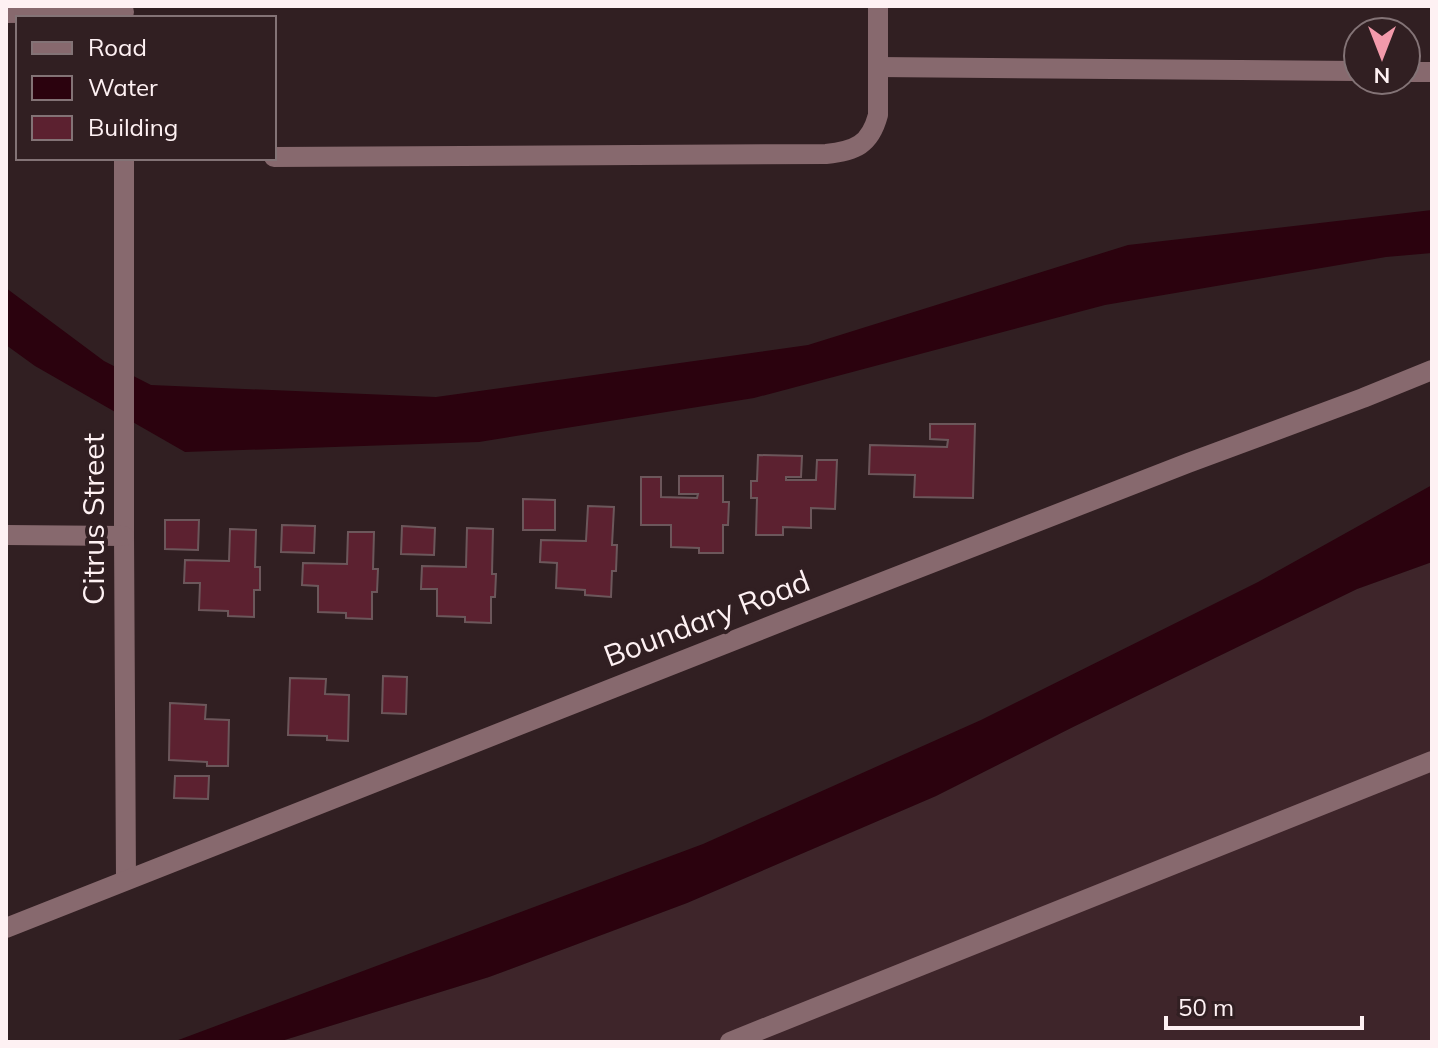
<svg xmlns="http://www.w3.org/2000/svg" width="1438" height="1048" viewBox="0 0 1438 1048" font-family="Mulish,sans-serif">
<rect width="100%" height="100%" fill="#311f22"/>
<path fill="#3e252a" d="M1432,562V1042H278L489,977L687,903L936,796L1073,727L1357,589Z"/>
<g fill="#2b020e">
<path d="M1432,210V253L1386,257L1105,305L754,398L479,442L185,452L35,366L6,345V288L104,361L151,385L436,397L808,345L1128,245Z"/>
<path d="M1432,485V562L1357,589L1073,727L936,796L687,903L489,977L278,1042H173L703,844L981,720L1258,582Z"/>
</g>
<g fill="#5c2130" stroke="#6c575b" stroke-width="2">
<path d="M930,424H975L973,498L914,497L915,475L869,474L870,445L947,447L948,440L930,439Z"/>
<path d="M758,455L802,456L801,477H786V480H816L817,460H837L835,509L811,508V528L783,527V535H756L757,498H751V481H757Z"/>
<path d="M679,476H723V502H729L728,525H723V553H699V548L671,547V525H641V477H661V497L697,498L698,494H679Z"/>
<path d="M523,499L555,500V530H523Z"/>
<path d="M588,506L614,507L612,545H617L616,571H612L611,597L585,595V590L556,588L557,563L540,562L541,540L586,541Z"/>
<path d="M165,520H199L198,550L165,549Z"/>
<path d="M282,525L315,526L314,553L281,552Z"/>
<path d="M402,526L435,528L434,555L401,554Z"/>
<path d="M467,528L493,529L492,574H496L495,597H491V623L465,622V617L437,616V589H421L422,566L466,567Z"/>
<path d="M230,529L256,530L255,567H260V590H254V617L228,616V611L199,610L200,583H184L185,560L229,561Z"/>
<path d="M348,532H374L373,569H378L377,592H372V619L346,618V613L318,612V586L302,585L303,563L347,564Z"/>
<path d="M383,676L407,677L406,714L382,713Z"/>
<path d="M290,678L326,679L325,694L349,695L348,741L327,740V736L288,735Z"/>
<path d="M170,703L206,705L205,719L229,720L228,766H207V762L169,760Z"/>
<path d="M175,776H209L208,799L174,798Z"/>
</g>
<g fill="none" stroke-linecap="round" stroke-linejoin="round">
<g stroke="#87696e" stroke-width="20">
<path d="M6,13L124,12"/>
<path d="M878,67L1358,71"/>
<path d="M1406,72H1432"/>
<path d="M274,157L826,154C855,151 870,145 878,115V6"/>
<path d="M124,158V536L126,880"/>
<path d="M6,535L124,536"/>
<path d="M6,928L798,615L1188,463L1363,398L1432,370"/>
<path d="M730,1042L1432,761"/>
</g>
</g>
<g text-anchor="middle" stroke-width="8" stroke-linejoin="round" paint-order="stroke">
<g font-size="30" fill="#fef1f3" stroke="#311f22">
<text transform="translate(94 519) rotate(-90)" y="10">Citrus Street</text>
<text transform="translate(707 619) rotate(-21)" y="10">Boundary Road</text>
</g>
</g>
<rect width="1438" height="1048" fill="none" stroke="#fef1f3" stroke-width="16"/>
<rect x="16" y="16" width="260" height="144" fill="#311f22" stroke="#837376" stroke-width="2"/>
<rect x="32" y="42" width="40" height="12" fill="#87696e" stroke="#837376" stroke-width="2"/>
<text x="88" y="56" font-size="24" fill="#fef1f3">Road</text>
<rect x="32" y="76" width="40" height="24" fill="#2b020e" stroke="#837376" stroke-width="2"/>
<text x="88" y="96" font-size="24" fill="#fef1f3">Water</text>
<rect x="32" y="116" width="40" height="24" fill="#5c2130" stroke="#837376" stroke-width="2"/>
<text x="88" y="136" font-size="24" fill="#fef1f3">Building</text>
<g transform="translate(1382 56) rotate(180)"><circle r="38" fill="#311f22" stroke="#837376" stroke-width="2"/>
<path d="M0-6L14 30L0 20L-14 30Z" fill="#f39aab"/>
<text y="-12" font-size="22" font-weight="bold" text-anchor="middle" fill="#fef1f3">N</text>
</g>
<path d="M1166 1016v12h196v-12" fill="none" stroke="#fef1f3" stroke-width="4"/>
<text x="1178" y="1016" font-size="24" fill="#fef1f3" stroke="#311f22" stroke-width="6" paint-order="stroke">50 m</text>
</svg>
